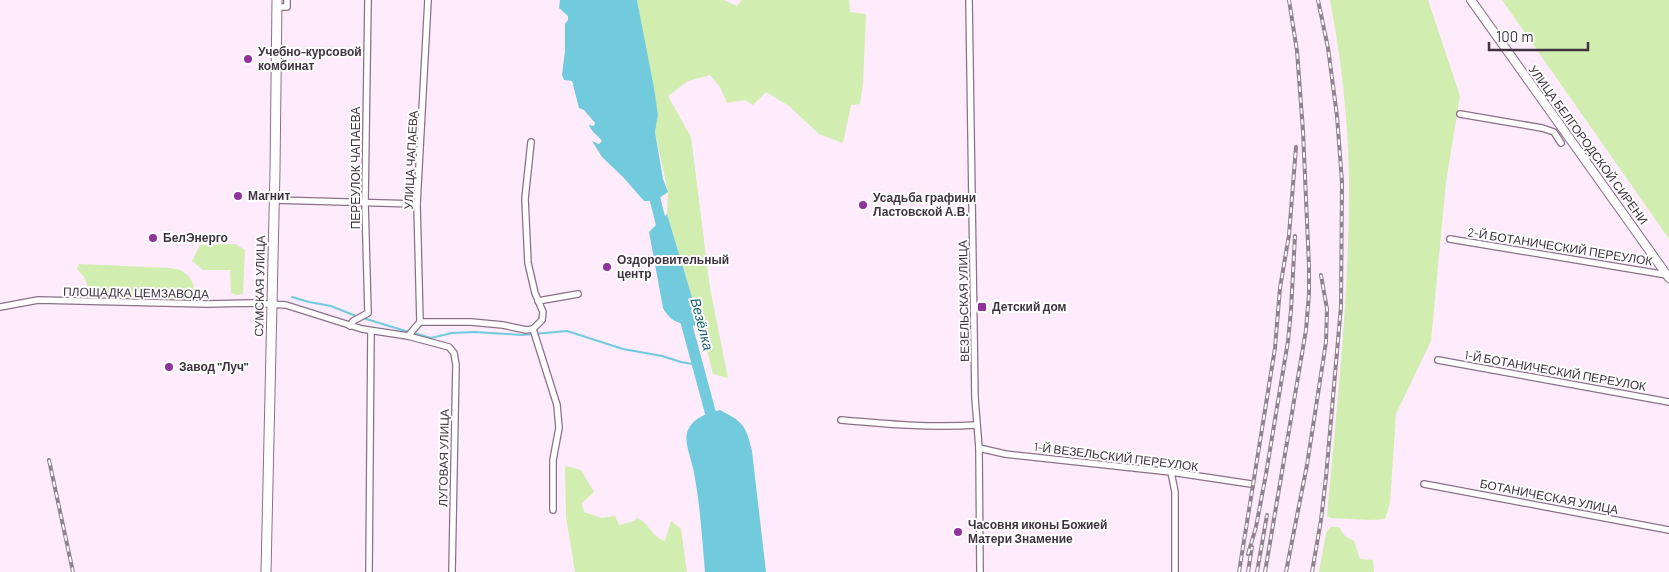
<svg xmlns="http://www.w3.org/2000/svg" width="1669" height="572" viewBox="0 0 1669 572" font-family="Barlow,sans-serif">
<rect width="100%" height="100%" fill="#feecfd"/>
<g fill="#d1edaf">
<path d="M637,0H724L737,6L742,0H849L850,12L866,14L863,84L860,104L851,105L843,143L819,134L789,106L766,92L753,105L745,100L727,103L720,87L710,75L688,81L668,96L691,137L710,288L728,378L713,374L701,327L667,214L668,192L655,132L658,115Z"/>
<path d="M1330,0H1428L1460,96L1446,182L1431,341L1396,414L1390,503L1385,519L1371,520L1331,518L1327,516C1337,403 1350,290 1349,176C1348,117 1341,58 1330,0Z"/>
<path d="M1502,0H1669V239Z"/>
<path d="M235,244L245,250L243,294L237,295L231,293L230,270H203L192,261L200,245Z"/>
<path d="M79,264L170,268C174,269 179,269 182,271C192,277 198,289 190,299L184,300L128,299L96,296L88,288L85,278L77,269Z"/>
<path d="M565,466L581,470L594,492L582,503L584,512L602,518L615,516L619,525L631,522L638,518C651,526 651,536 665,541L671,521L681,529L687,572H575L566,517Z"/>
<path d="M1330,527H1339L1345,536L1354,541L1360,559L1373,560L1374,572H1319L1326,533Z"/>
</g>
<g fill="#72cbdd">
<path d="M560,0H637L654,88L658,115L655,132L663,179L668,192L655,201H644L623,177L602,157L592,141L599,144L602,141C597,134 592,133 589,125L594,126L595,123L584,110L579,108L572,81L564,80L562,75L565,51V24L568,20V16L559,8Z"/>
<path d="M667,214L701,327C684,324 672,325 663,308L649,232Z"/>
<path d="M720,410C743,422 746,425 752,451L766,572H705C702,537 700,502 693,468C691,458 683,440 688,430C694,417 708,413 720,410Z"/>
</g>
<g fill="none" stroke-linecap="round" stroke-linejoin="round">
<g stroke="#72cbdd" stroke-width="2">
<path d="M292,297L309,302L331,306L356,316"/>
<path d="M363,318L409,332"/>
<path d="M414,333L431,338L452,333L475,332L522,335L567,331L623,349L662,356L681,362L698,365"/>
</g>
<g stroke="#72cbdd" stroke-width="11">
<path d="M652,187L664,235"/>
<path d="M683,311L714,426"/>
</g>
<g stroke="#8a7089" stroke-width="8">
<g id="minor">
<path d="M969,0L975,398L979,448L980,572"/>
<path d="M277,7H287V0"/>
<path d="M1460,114L1542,128L1554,132L1561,143"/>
<path d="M274,200L417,204"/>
<path d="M1450,239L1667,275"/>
<path d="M538,301L578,294"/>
<path d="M0,307L38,300L207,304L251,303L286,305L362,329L408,336L449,347L454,353L456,365L452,572"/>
<path d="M420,322L417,204L428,0"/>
<path d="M420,322H471L503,325L526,330L533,329L542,320L543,312L535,293L528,263L525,199L531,142"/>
<path d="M350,326L353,321L368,313L365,202L368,0"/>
<path d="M533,329L557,405L559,428L553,460V510"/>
<path d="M408,336L420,322"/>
<path d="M1438,360L1669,402"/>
<path d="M841,420C886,424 931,428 977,425"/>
<path d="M979,448L1005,454L1171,472L1251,484"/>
<path d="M1171,472L1175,492V572"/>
<path d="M1424,484L1669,530"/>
<path d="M369,572L371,331"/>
</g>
</g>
<g stroke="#8a7089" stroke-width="10">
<path id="secondary" d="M1471,0L1669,278"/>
</g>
<g stroke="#8a7089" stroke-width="11">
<path id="primary" d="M266,572L275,170L277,0"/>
</g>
<use href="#minor" stroke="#fff" stroke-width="5.5"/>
<use href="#secondary" stroke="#fff" stroke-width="8"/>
<use href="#primary" stroke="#fff" stroke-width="9"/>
<g stroke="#90828f" stroke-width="4">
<g id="rail">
<path d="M49,460L73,572"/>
<path d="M1248,554L1256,527L1266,474L1288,341L1291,310L1295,236"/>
<path d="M1239,572L1275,348L1280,288L1289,235L1296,147"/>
<path d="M1248,572L1252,547"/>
<path d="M1257,572L1267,515"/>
<path d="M1265,572L1306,330L1309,294V266L1303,131L1297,51L1289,0"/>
<path d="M1286,572L1307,465L1326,342L1327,309L1321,275"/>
<path d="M1312,572L1321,520L1326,477L1341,306L1342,182L1337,116L1328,48L1318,0"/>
</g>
</g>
<use href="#rail" stroke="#fff" stroke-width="2" stroke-dasharray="5.5" stroke-linecap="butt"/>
</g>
<g fill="#8f329b" stroke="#fff" stroke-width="2">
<circle cx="248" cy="59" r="5"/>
<circle cx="238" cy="196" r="5"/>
<circle cx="863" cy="205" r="5"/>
<circle cx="153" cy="238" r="5"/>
<circle cx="607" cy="267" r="5"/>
<rect x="977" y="302" width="10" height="10" rx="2.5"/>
<circle cx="169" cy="367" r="5"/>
<circle cx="958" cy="532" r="5"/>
</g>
<g text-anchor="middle" stroke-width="4" stroke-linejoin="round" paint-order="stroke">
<g font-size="12" font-weight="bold" fill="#3e333e" stroke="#fff" text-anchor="start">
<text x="258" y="56">Учебно-курсовой<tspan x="258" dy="14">комбинат</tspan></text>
<text x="248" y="200">Магнит</text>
<text x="873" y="202">Усадьба графини<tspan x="873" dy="14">Ластовской А.В.</tspan></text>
<text x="163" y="242">БелЭнерго</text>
<text x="617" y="264">Оздоровительный<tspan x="617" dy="14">центр</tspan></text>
<text x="992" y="311">Детский дом</text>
<text x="179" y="371">Завод "Луч"</text>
<text x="968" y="529">Часовня иконы Божией<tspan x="968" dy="14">Матери Знамение</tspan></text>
</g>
<g font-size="12" fill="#3e333e" stroke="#fff">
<text transform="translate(1588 145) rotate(54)" y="4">УЛИЦА БЕЛГОРОДСКОЙ СИРЕНИ</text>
<text transform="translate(411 160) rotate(-87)" y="4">УЛИЦА ЧАПАЕВА</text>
<text transform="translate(356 168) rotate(-90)" y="4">ПЕРЕУЛОК ЧАПАЕВА</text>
<text transform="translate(1560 247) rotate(9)" y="4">2-Й БОТАНИЧЕСКИЙ ПЕРЕУЛОК</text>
<text transform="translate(260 286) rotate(-89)" y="4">СУМСКАЯ УЛИЦА</text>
<text transform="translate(136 293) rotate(1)" y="4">ПЛОЩАДКА ЦЕМЗАВОДА</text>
<text transform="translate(964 301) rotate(-91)" y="4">ВЕЗЕЛЬСКАЯ УЛИЦА</text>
<text transform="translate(1555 371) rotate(10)" y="4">1-Й БОТАНИЧЕСКИЙ ПЕРЕУЛОК</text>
<text transform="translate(1116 457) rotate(7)" y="4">1-Й ВЕЗЕЛЬСКИЙ ПЕРЕУЛОК</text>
<text transform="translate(444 458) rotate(-89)" y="4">ЛУГОВАЯ УЛИЦА</text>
<text transform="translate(1549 497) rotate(11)" y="4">БОТАНИЧЕСКАЯ УЛИЦА</text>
</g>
<g font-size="14" font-style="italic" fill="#16606d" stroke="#fff">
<text transform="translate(702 324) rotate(75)" y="5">Везёлка</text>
</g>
</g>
<path d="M1489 42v8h99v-8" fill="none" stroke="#3e333e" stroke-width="2.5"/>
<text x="1496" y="42" font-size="15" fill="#3e333e" stroke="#ffffff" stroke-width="4" paint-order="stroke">100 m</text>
</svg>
